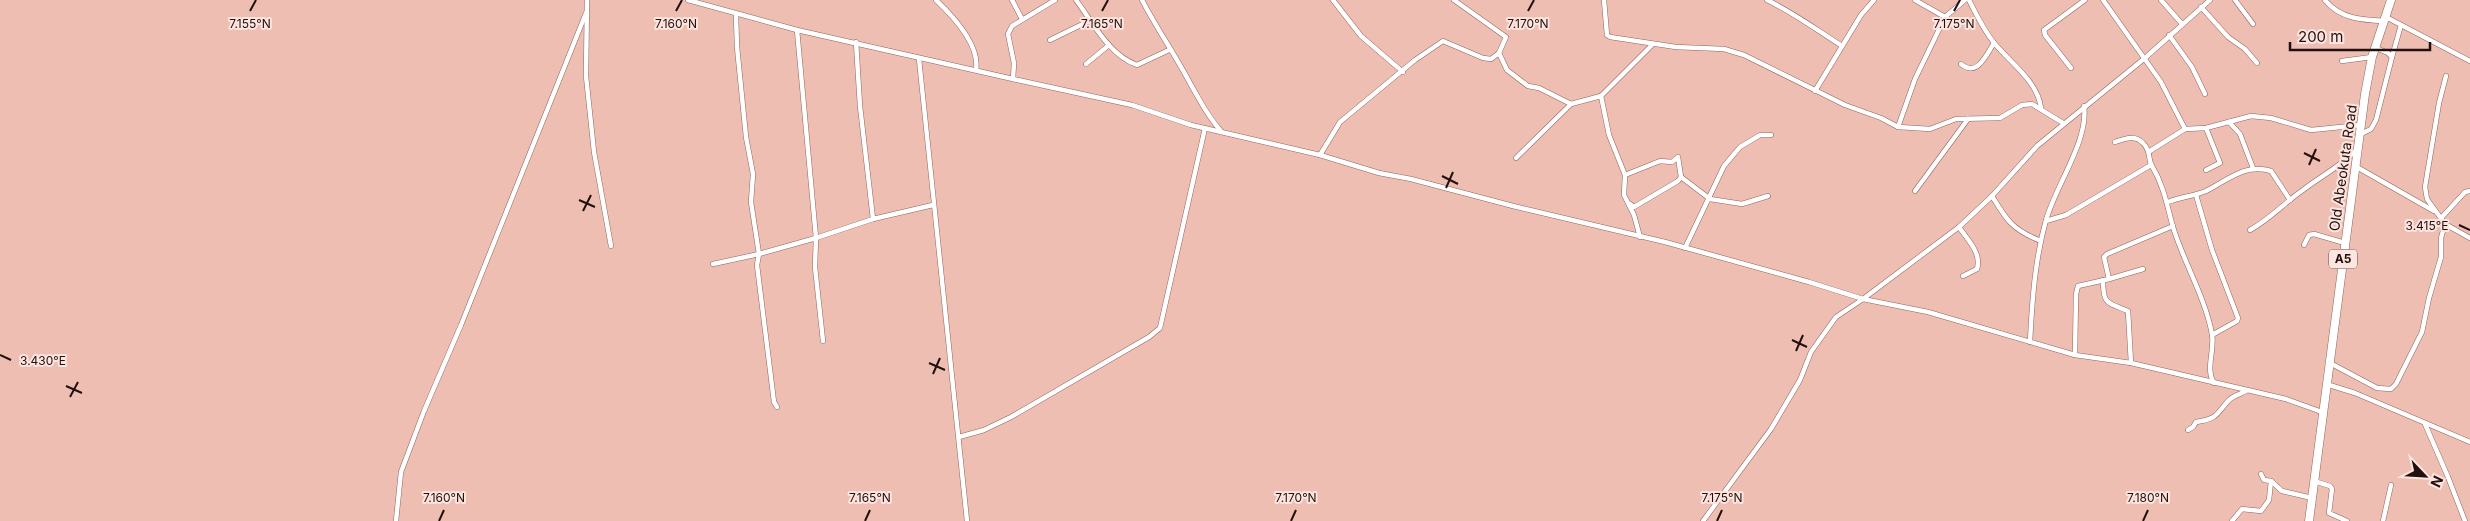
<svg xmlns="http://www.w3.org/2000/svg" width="2470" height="521" viewBox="0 0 2470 521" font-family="Inter,sans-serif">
<rect width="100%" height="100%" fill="#eebeb3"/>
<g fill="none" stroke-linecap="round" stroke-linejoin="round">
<g stroke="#90645b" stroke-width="5.5">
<g id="minor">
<path d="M587,0L586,76L594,152L611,246"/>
<path d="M688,0L797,30L1013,79"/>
<path d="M936,0C954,17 980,45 976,70"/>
<path d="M1012,0L1022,19"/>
<path d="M1055,0L1012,26L1008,34L1014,63L1013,79L1132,105L1191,125L1320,155L1379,173L1411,179L1513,206L1665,242L1809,282L1863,299L1928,312L2075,355L2131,363L2286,399L2322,412"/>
<path d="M1076,0C1094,24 1109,55 1137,65L1169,50"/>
<path d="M1142,0C1157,29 1176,56 1191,85C1201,102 1207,116 1221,131"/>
<path d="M1333,0L1361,36L1403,72"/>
<path d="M1604,0L1607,35L1610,37L1676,47L1724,49L1744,55L1845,105L1881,118L1898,127L1930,129L1956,119L2000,118L2022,105L2032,104L2063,123"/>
<path d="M1767,0C1794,13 1817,30 1842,46"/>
<path d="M1915,0L1945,17"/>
<path d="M1969,0C1977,16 1984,31 1995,44C2011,63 2038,82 2041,108"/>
<path d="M2103,0L2161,82L2185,129"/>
<path d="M2161,0L2182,24"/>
<path d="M2235,0L2253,24"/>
<path d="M2325,0C2340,19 2363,20 2385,21"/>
<path d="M2201,7L2228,37L2245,49L2257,63"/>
<path d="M736,15L737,47L746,137L753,174L751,202L759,254L816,238L815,267L823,341"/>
<path d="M2386,17L2470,61"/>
<path d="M797,30L816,238L873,219L860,106L856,42"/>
<path d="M2169,35L2192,67L2205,94"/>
<path d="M1050,40L1091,20"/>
<path d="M1499,53L1507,70L1528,86L1539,88L1571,104"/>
<path d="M2392,57L2401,25"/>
<path d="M919,59L967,521"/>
<path d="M2342,61L2372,57"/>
<path d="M1086,64L1109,45"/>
<path d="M1961,64C1977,78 1987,54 1994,43"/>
<path d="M2071,68L2045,35L2044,30L2085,0"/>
<path d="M1815,91L1861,15L1874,0"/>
<path d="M1601,96L1609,135L1625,175L1624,195L1634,215L1640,237"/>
<path d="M2229,122L2240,134L2253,168"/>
<path d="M1898,127L1915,79L1945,17L1965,0"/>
<path d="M2206,128L2220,163L2206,170"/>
<path d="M2359,135L2371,129L2376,120L2392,57L2388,53L2376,48"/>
<path d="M2115,142C2124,139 2135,134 2143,143C2152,152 2147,158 2152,166C2164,186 2167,206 2173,227C2184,263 2205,297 2212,334C2215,350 2205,369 2214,383"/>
<path d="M2150,151L2185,129L2206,128L2251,116L2271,118L2311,130L2361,125"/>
<path d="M1320,155L1340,122L1415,60L1443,41L1483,58L1491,59L1499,53L1506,37L1454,0"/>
<path d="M1516,158L1571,104L1601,96L1653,44"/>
<path d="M2355,166L2434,211"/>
<path d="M1625,175L1660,161L1672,162L1678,157L1681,177L1710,199L1742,204L1768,196"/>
<path d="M1915,191L1968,119"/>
<path d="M2196,195L2212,250L2238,318L2237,321L2212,335"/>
<path d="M1992,196C2007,221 2013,230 2041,241"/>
<path d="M2168,202C2180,197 2194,196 2206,191C2228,180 2245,163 2271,171L2290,200"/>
<path d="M1630,204L1634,207L1678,181L1681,177"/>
<path d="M2442,217L2465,192L2470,191"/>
<path d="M873,219L933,205"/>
<path d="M2046,221L2066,215L2151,165"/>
<path d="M2445,224L2470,238"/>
<path d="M1959,227C1967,239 1982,253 1977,269L1963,276"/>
<path d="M2250,230C2270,219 2284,203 2303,190C2321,176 2340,167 2356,150"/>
<path d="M2304,245L2309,235L2314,234L2345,243"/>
<path d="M1685,248L1724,166L1740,147L1760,135H1771"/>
<path d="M713,264L759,254L757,265L774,402L777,407"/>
<path d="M2109,279L2143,269"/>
<path d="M2103,280C2103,305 2107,302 2128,311L2131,363"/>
<path d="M2030,342C2032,301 2035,259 2046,220C2056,185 2089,140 2084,106"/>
<path d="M2075,355L2076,294L2078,286L2109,279L2104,257L2107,254L2173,226"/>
<path d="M2330,363L2377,388L2391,389L2396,384L2422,332L2429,298L2441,257V238L2445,224L2427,199L2425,187L2439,103L2446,76"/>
<path d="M2326,384L2355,393L2470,442"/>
<path d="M2425,424L2448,477L2465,521"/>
<path d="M2188,430L2193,427L2196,422C2217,419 2216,415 2228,401C2232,396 2241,394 2246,391"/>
<path d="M959,437L984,430L1011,417L1149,337L1160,328L1205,128"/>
<path d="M2261,474L2264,480L2271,481L2282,491L2312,498"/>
<path d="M2314,481L2330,486L2332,489L2329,513L2347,521"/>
<path d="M396,521L401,472L424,411L461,325L586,13"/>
<path d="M1703,521L1771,429L1800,380L1811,352L1836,317L1863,299L1959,227L1992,196L2037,146L2145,58L2210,0"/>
<path d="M2232,521L2242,509L2261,511L2269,500L2271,481"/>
<path d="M2383,521L2391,485"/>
</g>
</g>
<g stroke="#90645b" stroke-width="9">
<path id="trunk" d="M2309,521L2365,94L2372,57L2391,0"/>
</g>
<use href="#minor" stroke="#fff" stroke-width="4.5"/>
<use href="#trunk" stroke="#fff" stroke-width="8"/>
</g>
<path fill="none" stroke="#21100d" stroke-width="2" d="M250,11L256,0M676,11L682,0M1102,11L1108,0M1528,11L1534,0M1954,11L1960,0M2304,153L2320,161M2309,165L2316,149M1442,176L1458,184M1446,188L1453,172M579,200L595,207M583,211L591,195M2459,225L2470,230M1792,340L1807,347M1796,351L1803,335M0,355L11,360M929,363L945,370M933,374L940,358M66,386L82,393M70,397L78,382M439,521L444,510M865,521L870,510M1291,521L1296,510M1717,521L1722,510M2143,521L2148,510"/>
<g text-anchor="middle" stroke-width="4" stroke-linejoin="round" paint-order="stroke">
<rect fill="#fee5df" stroke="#63504c" stroke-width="1" x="2329" y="249.5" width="28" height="19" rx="4"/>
<g font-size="12" font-weight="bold" fill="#21100d">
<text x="2343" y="263">A5</text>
</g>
<g font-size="14" fill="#21100d" stroke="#fee5df">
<text transform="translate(2343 168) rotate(-82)" y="5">Old Abeokuta Road</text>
</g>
</g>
<g font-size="12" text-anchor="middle" fill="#21100d" stroke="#fee5df" stroke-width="4" stroke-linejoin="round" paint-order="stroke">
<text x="250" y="28">7.155°N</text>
<text x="676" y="28">7.160°N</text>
<text x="1102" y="28">7.165°N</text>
<text x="1528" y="28">7.170°N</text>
<text x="1954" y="28">7.175°N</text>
<text x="2427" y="230">3.415°E</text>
<text x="43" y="365">3.430°E</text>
<text x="444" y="502">7.160°N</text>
<text x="870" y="502">7.165°N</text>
<text x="1296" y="502">7.170°N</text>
<text x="1722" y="502">7.175°N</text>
<text x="2148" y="502">7.180°N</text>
</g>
<g transform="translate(2425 476) rotate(115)" stroke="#fee5df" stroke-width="4" paint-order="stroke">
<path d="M0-4L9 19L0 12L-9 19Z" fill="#21100d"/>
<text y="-8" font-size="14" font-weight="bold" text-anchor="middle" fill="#21100d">N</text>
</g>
<path d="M2290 42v8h140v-8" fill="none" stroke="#21100d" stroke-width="2.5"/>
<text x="2298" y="42" font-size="15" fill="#21100d" stroke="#fee5df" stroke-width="4" paint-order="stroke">200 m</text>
</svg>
